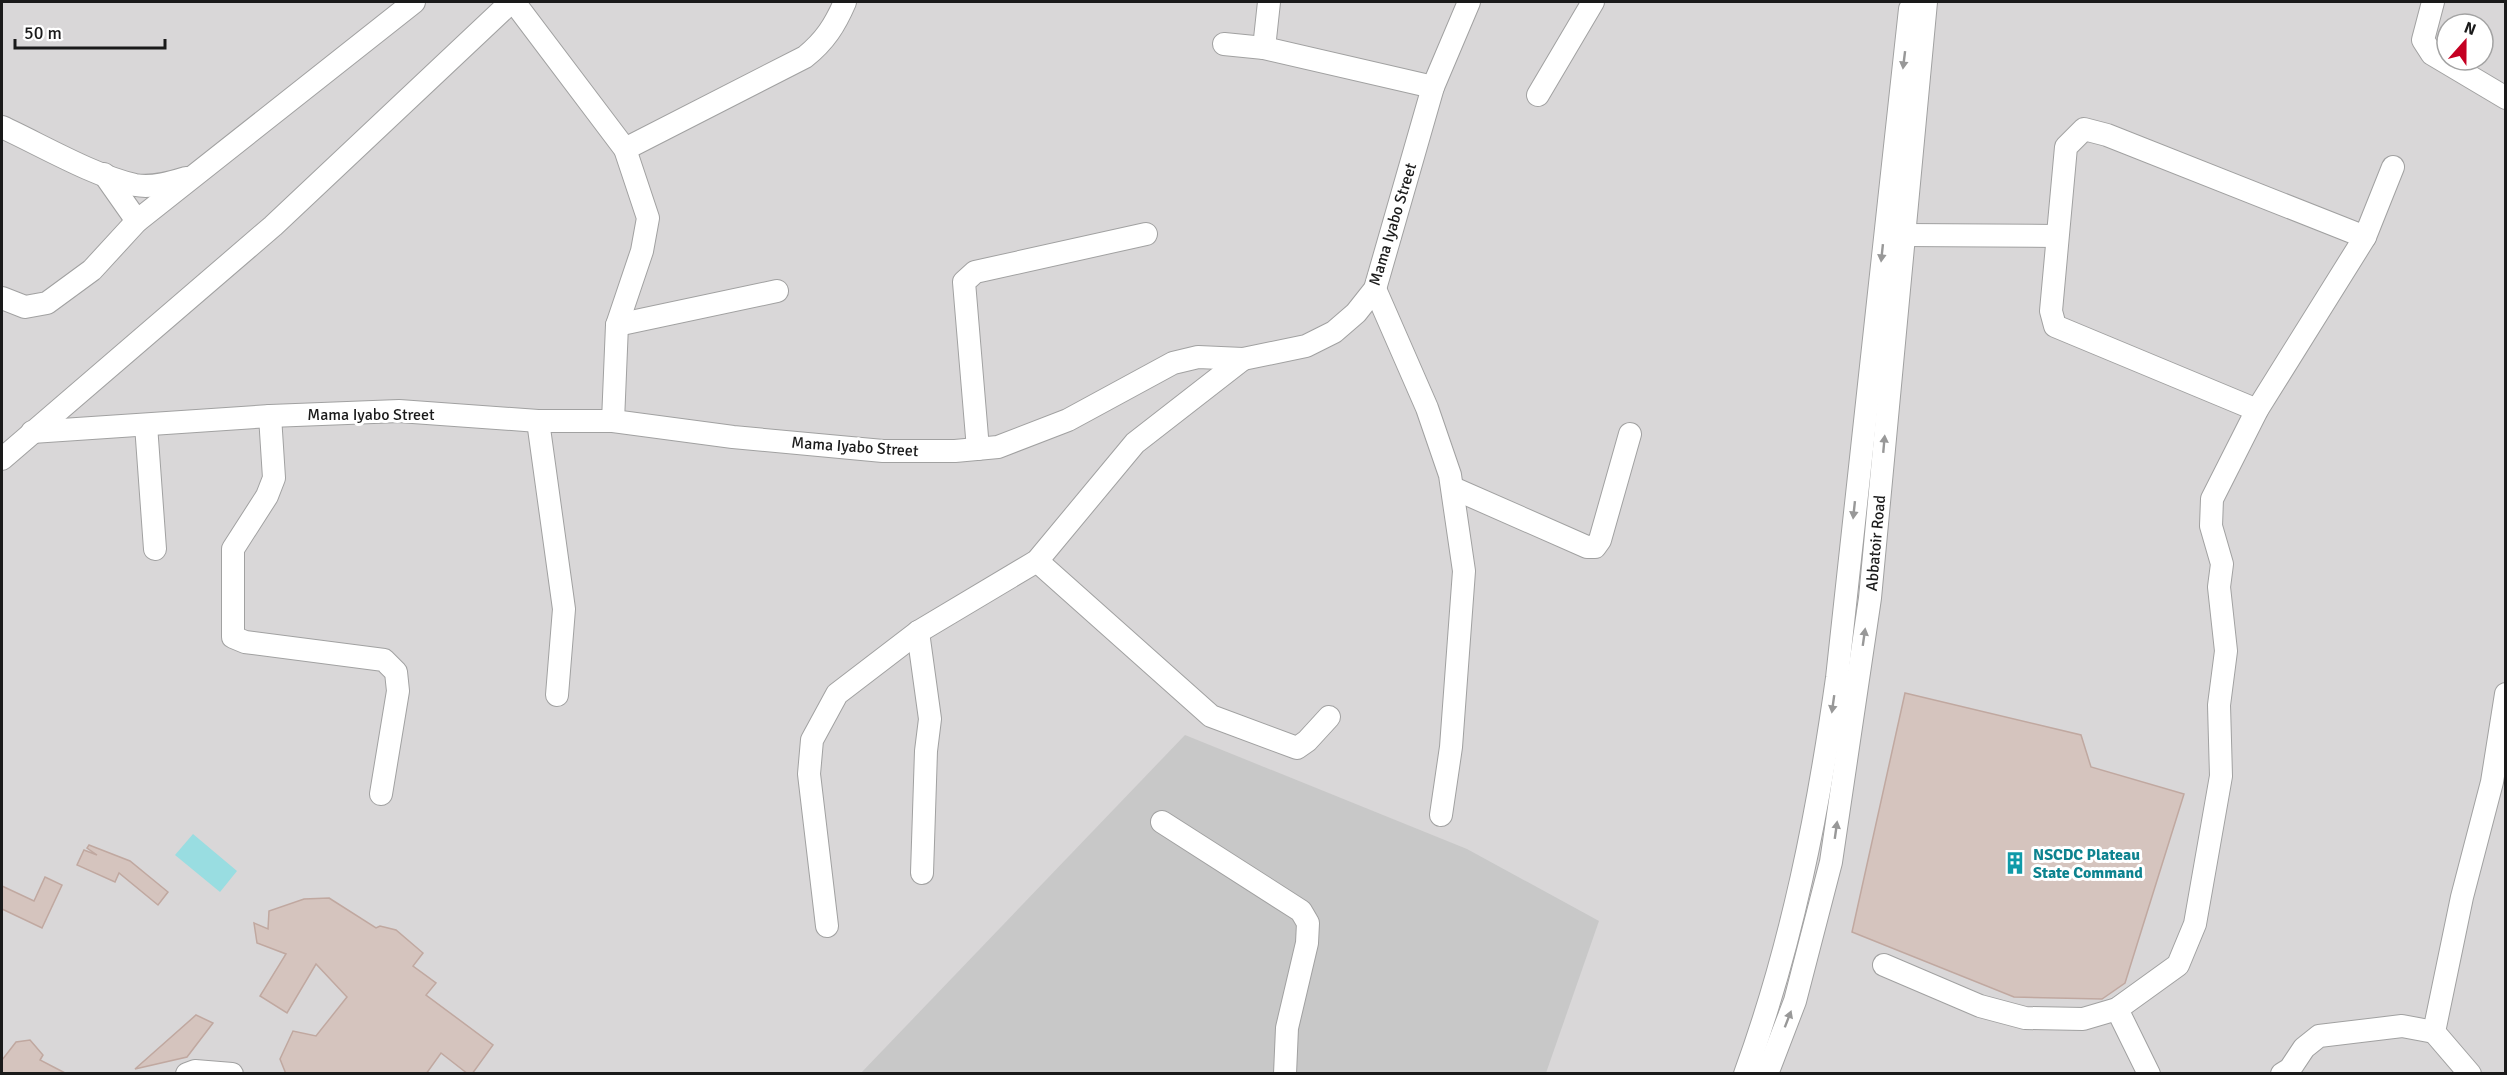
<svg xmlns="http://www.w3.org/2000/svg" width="2507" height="1075" viewBox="0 0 2507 1075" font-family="Signika,sans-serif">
<rect width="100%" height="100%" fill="#eee6de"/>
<path fill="#d9d7d8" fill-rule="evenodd" d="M2,2H2505V1073H2ZM2447,24H2483V60H2447Z"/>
<path fill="#c8c8c8" d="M1185,735L1467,849L1599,921L1546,1073L860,1074Z"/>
<path fill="#99dde1" d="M193,834L237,871L220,892L175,855Z"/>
<g fill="#d5c4be" stroke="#c0a8a0" stroke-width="1.5">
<path d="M1905,693L2081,735L2091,767L2184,794L2125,983L2102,999L2014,997L1852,932Z"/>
<path d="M89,845L130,861L168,892L158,905L119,873L115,882L77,865L84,850L97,855L87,848Z"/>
<path d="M45,877L62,885L42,928L2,909V886L34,901Z"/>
<path d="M329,898L376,928L380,926L396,930L423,953L413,966L436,983L426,995L493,1045L472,1074H468L441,1053L426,1074H286L280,1059L293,1031L316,1036L347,997L316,964L287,1013L260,996L286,954L257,943L254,923L268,929L269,911L304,899Z"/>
<path d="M196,1015L213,1023L187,1057L135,1069Z"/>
<path d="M30,1040L43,1055L40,1060L67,1074H2V1060L16,1042Z"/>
</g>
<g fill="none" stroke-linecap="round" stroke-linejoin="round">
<g stroke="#a1a1a1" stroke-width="24">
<g id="minor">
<path d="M514,2L625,149L648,218L642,251L617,325L613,421"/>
<path d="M2433,2L2423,40L2432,54L2506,98"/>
<path d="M1224,44L1264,48L1433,87"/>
<path d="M1264,48L1269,2"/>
<path d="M1538,95L1593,2"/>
<path d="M2,127C41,145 94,176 135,185C152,188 170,183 186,178"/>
<path d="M625,149L805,57C825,41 835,25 845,2"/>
<path d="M104,174L137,221"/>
<path d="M1904,235L2057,236"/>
<path d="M1375,289L1427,408L1450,475L1464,571L1451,747L1441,815"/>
<path d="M2,298L25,307L47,303L92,270L137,221L414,2"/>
<path d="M617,325L777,291"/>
<path d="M2257,410L2055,326L2051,311L2066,147L2084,129L2107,135L2365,237"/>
<path d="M270,416L274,478L267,496L233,549V637L245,642L384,660L396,672L398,691L381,794"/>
<path d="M538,421L564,609L557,695"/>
<path d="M146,425L155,549"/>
<path d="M32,432L270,416L399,411L538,421H613L733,437L883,451H955L998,447L1068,420L1173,363L1198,357L1243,359L1306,346L1334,332L1356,313L1375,289L1433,87L1469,2"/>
<path d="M978,449L964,282L975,272L1146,234"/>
<path d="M2,459L273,226L511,2"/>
<path d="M1453,488L1587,547H1595L1600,540L1630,434"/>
<path d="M1037,561L1211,716L1297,748L1307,741L1329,717"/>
<path d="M918,632L930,719L926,751L922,873"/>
<path d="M1162,822L1301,911L1308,923L1307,943L1287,1028L1285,1074"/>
<path d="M827,926L809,774L812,740L837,694L918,632L1037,561L1135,443L1243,359"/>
<path d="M1884,965L1980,1006L2025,1018L2083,1019L2117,1009L2178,965L2195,924L2221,776L2219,705L2226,651L2219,587L2222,564L2211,526L2212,499L2257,410L2365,237L2393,167"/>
<path d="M2117,1009L2149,1074"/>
<path d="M187,1074L195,1071L232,1074"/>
<path d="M1745,1074C1792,945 1818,813 1837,678L1910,9"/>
<path d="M1767,1074L1795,1001L1831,862L1870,598L1926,2"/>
<path d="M2282,1074L2290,1069L2304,1048L2319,1036L2402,1026L2434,1032"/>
<path d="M2470,1074L2434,1032L2462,897L2492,782L2506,694"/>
</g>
</g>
<use href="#minor" stroke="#fff" stroke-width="22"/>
</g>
<defs><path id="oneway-solid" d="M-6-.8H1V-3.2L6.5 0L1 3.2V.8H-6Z" transform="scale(1.5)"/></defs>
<g fill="#989898">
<use href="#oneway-solid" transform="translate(1904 60) rotate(97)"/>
<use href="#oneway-solid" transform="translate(1882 253) rotate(96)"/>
<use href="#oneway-solid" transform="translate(1884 444) rotate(-85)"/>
<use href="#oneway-solid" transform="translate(1854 510) rotate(96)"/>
<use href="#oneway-solid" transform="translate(1864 637) rotate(-82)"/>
<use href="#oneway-solid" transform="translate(1833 704) rotate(98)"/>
<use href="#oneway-solid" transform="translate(1836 830) rotate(-82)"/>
<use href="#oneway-solid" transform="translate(1788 1019) rotate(-69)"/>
</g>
<defs>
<g id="building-bare" transform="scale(1.8)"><path d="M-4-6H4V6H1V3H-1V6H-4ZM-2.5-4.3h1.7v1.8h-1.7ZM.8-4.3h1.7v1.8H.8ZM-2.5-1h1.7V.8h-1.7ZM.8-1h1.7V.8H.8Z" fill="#0f9aa8" stroke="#fff" stroke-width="2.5" paint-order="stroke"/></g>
</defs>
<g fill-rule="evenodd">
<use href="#building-bare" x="2015" y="863"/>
</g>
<g text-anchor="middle" stroke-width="6" stroke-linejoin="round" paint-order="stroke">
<g font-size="16" fill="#1a1a1a" stroke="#fff">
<text transform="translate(1392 224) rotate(-73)" y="6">Mama Iyabo Street</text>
<text x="371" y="420">Mama Iyabo Street</text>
<text transform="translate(855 446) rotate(4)" y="6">Mama Iyabo Street</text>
<text transform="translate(1875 543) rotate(-85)" y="6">Abbatoir Road</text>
</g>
<g font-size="16" font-weight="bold" fill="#0d838f" stroke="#fff" text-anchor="start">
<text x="2033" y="860">NSCDC Plateau<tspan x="2033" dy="18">State Command</tspan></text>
</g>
</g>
<rect width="2507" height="1075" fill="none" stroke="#1a1a1a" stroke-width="6"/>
<g transform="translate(2465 42) rotate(21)"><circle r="28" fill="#ffffff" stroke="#a3a3a3" stroke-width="1.5"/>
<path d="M0-4.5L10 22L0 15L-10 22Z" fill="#c50022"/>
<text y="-9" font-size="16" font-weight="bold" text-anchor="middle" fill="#1a1a1a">N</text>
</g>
<path d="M15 39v9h150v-9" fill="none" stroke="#1a1a1a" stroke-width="3"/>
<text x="24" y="39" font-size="18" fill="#1a1a1a" stroke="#ffffff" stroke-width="4.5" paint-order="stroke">50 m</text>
</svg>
